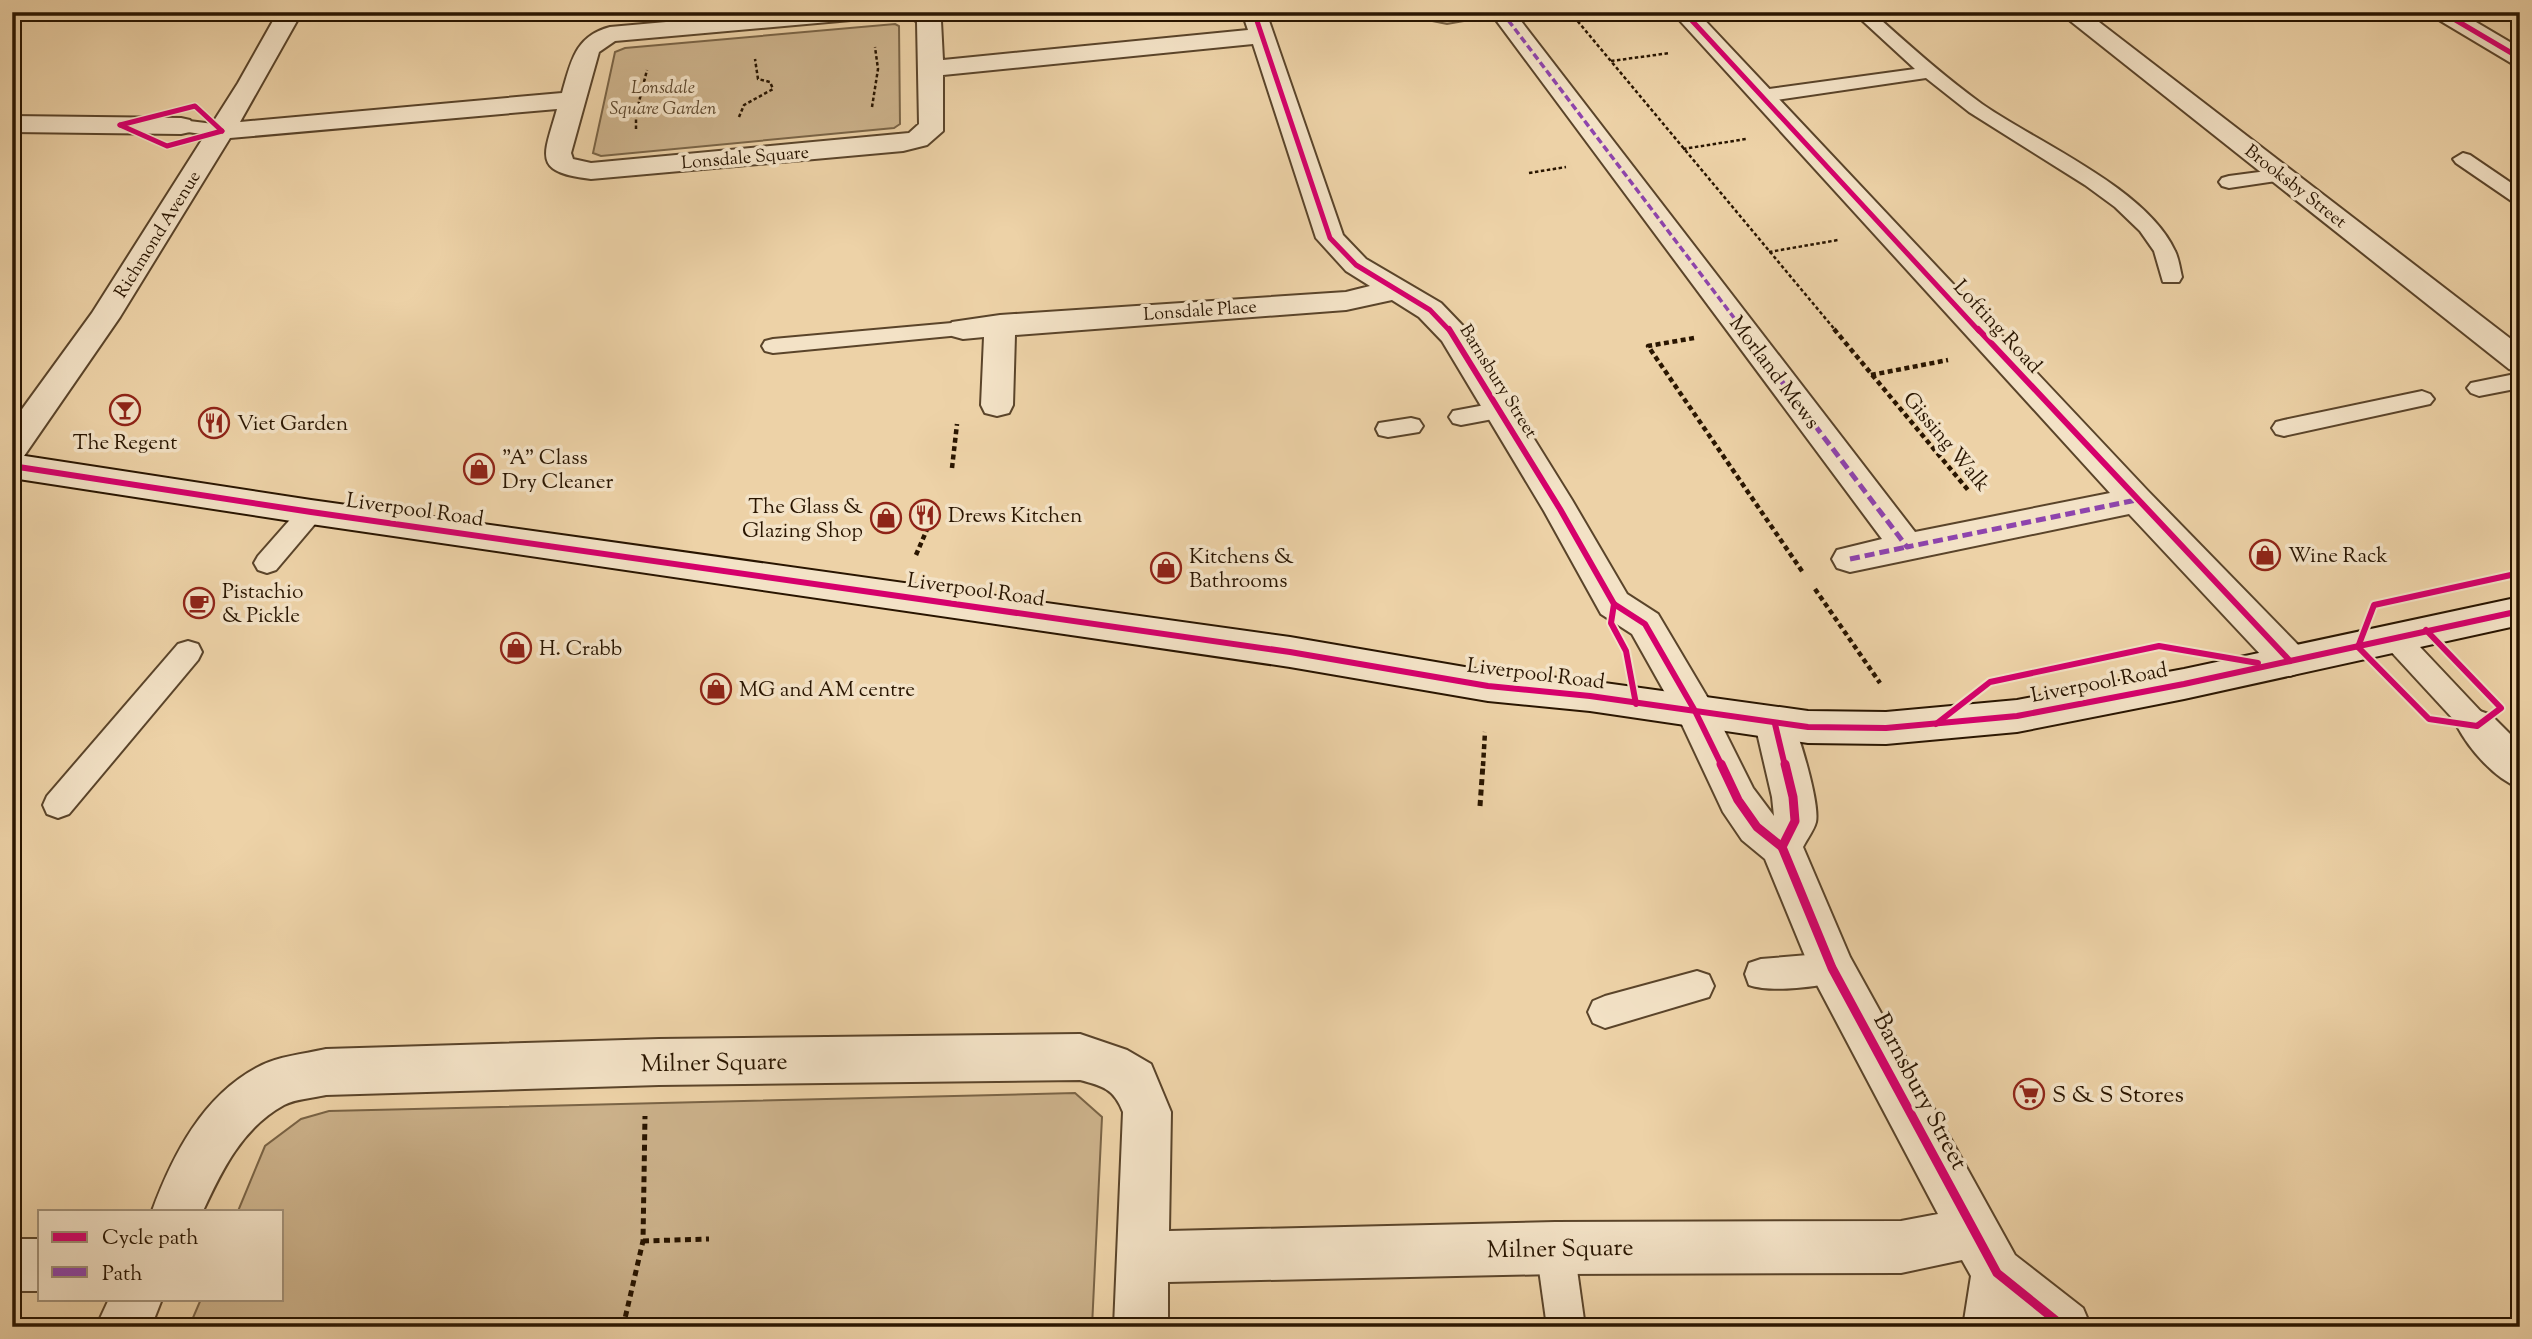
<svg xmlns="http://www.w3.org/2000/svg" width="2532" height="1339" viewBox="0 0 2532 1339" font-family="'Sorts Mill Goudy',serif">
<rect width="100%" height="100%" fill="#edd2a7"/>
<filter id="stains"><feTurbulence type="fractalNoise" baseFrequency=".00286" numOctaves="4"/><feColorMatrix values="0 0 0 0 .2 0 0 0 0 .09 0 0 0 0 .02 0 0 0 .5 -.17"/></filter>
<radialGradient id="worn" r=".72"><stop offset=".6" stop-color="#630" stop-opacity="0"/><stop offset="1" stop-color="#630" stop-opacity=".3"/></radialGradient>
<g fill="#ccb28b" stroke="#7a6446" stroke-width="2">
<path d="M1413,12H1469L1470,20L1447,24L1412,17Z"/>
<path d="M895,24L899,26L900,124L894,128L601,156L593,153L615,52L625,48Z"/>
<path d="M1075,1093L1102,1117L1092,1327H189L201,1299H282V1211H238L265,1146L301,1119L329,1111Z"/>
</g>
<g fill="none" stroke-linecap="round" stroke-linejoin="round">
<g stroke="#5a442a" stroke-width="4">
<g id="lane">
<path d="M1853,12H1872C1908,44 1943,76 1982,104C2038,143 2146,188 2175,251C2179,259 2180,269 2182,277L2179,282H2163L2154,251L2140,231L2115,207L2085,185L1969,112L1926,78L1762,102L1755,100L1753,96L1755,92L1762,90L1915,69Z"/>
<path d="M2488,12L2486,16L2451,22L2442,17L2449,12Z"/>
<path d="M181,120L222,125L232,131L222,137L174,130L171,126L174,122Z"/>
<path d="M2463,153L2470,155L2520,189V204L2513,202L2456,163L2453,159Z"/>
<path d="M2282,169L2289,171L2292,175L2289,179L2229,188L2222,186L2219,182L2222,178L2229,176Z"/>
<path d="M963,322L971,324L974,329L971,334L773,353L765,351L762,346L765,341L773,339Z"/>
<path d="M2520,373V388L2479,396L2471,393L2467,388L2471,383Z"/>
<path d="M2422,391L2430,394L2434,399L2430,404L2284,436L2276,434L2272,428L2276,422L2284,420Z"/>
<path d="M1501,402L1509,404L1513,410L1509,416L1461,425L1453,423L1449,417L1453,411Z"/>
<path d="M1411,418L1419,420L1423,426L1419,432L1388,437L1379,435L1376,429L1379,423Z"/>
<path d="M311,503L320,506L324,512L320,518L276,570L267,573L258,570L254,563L258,556L302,506Z"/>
<path d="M2394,627L2404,630L2487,718L2491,726L2487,734L2477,738L2467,734L2384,644L2380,637L2384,630Z"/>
<path d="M188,641L198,644L202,652L198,660L69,814L58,818L47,814L43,805L47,796L178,644Z"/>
<path d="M1832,953L1844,957L1848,968L1844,979C1822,987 1771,993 1749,985L1745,974L1749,963L1761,959Z"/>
<path d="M1697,971L1709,975L1714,986L1709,997L1605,1028L1593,1023L1588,1012L1593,1001L1605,996Z"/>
<path d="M1555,1229L1568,1235L1574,1248L1585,1327H1547L1536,1248L1542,1235Z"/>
</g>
</g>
<g stroke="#5a442a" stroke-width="4">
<g id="street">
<path d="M278,12H302L240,122L562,93C571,62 575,36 610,27L777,12H874L870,17L862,19L615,41L599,52L571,153L573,159L591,163L909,133L919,124L917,22L904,12H934L941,21L943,60L1248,30L1242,12H1266L1343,235L1366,259L1441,303L1465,328L1572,500L1627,594L1658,614L1709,700L1753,788L1774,816L1772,797L1755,724L1761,713L1775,708L1789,713C1798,730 1820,803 1816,822C1814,830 1807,839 1803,847L1850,957L2015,1255L2083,1308L2091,1327H2022L2017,1323V1327H1963L1971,1276L1962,1260L1901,1273L1555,1274L1168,1282V1327H1114L1123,1112C1114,1089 1103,1086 1080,1080L659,1085L326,1095C313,1098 295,1099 284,1105C242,1128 222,1170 203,1211H152C173,1154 203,1096 258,1067C278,1056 304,1054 326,1049L659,1039L1080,1034L1127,1050L1151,1064L1171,1112L1169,1231L1555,1222L1901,1221L1938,1214L1816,983L1765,859L1742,840L1723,812L1678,716L1632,634L1601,614L1544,511L1442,341L1419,317L1392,300L1346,310L1015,335L1013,405L1009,413L997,416L985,413L981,405L984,337L963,339L952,336L948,329L952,322L1000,315L1346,292L1370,286L1346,271L1316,238L1253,44L943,75V131L927,145L903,151L591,179C531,172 544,156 557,109L230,138L120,317L24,456L12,459V423L92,313L238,83Z"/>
<path d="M1490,12H1514L1915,532L2110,493L1672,12H1697L2148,491L2304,651L2309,661L2304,671L2290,676L2276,671L2129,514L1850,572L1837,568L1832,559L1837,550L1882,539Z"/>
<path d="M2059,12H2086L2520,346V372L2509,369Z"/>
<path d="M2430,12H2459L2520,48V65L2511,63L2434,17Z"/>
<path d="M12,116L181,118L190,120L194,126L190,132L181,134L12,132Z"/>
<path d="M2477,710L2491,715L2520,744V788C2495,779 2469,749 2457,726L2463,715Z"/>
<rect x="12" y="1239" width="28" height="52"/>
<path d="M109,1299H162L151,1327H96Z"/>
</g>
</g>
<g stroke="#291500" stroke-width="4">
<path id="secondary" d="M12,454L311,500L1290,637L1488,671L1590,681L1808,711L1886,712L2017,700L2184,669L2520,597V625L2184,699L2017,732L1886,744L1808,743L1590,711L1488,701L1290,667L311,524L12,478Z"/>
</g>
<g stroke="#291500" stroke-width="2.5" stroke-dasharray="3.5 2.5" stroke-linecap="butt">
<path d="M1570,12L1836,331"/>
<path d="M1611,61L1670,53"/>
<path d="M872,107L878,69L875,47"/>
<path d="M739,117L744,105L773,89L770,82L758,79L755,59"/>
<path d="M636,129V114L647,70"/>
<path d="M1683,149L1746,139"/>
<path d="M1529,173L1566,167"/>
<path d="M1769,252L1838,240"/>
</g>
<g stroke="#291500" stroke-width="4.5" stroke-dasharray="5 3.5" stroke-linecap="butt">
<path d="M1834,329L1968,490"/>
<path d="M1694,338L1648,346L1804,574"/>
<path d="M1871,375L1948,360"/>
<path d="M952,468L957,424"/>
<path d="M916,555L931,520"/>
<path d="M1815,589L1880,683"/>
<path d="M1483,766L1485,732"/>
</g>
<g stroke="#291500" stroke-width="5" stroke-dasharray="6 4.5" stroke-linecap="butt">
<path d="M1480,806L1483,764"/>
<path d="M643,1241L709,1239"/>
<path d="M623,1327L643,1241L645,1116"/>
</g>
<use href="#lane" fill="#f3e2c6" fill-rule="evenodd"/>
<use href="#street" fill="#f3e2c6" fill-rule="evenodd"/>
<use href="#secondary" fill="#f3e2c6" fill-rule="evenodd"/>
<path stroke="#8e44ad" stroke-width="3.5" stroke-dasharray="7 3.5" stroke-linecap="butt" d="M1502,12L1744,331"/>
<g stroke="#8e44ad" stroke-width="5" stroke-dasharray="10 5" stroke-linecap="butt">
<path d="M1742,329L1907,547L2136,500"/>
<path d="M1850,559L1907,547"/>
</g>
<g stroke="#f3e2c6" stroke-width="8">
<g id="cycleway-far2">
<path d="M1254,12L1330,238L1356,265L1430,310L1450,331"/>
<path d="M1684,12L1979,331"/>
<path d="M2442,12L2520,58"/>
<path d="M120,125L195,106L222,131"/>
<path d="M120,125L167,146L222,131"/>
</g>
</g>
<g stroke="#f3e2c6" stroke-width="10">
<g id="cycleway-far1">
<path d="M1449,329L1560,509L1614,604L1645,624L1695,711L1722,766"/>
<path d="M1978,329L2290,661"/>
<path d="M12,466L311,512L1290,652L1488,686L1590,696L1808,727L1886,728L2017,716L2184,684L2520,611"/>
<path d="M1614,604L1611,623L1626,651L1636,704"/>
<path d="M2358,647L2429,719L2477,726L2501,708L2426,630"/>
<path d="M2358,647L2374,605L2520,573"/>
<path d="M1775,724L1785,766"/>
<path d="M1936,724L1990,682L2159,646L2258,663"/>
</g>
</g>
<g stroke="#f3e2c6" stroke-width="13">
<g id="cycleway">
<path d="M1721,764L1738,800L1757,827L1782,847L1832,968L1997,1273L2064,1327"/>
<path d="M1782,847L1795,821L1793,797L1785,764"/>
</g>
</g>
<use href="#cycleway-far2" stroke="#d6006c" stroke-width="5"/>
<use href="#cycleway-far1" stroke="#d6006c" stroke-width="6"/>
<use href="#cycleway" stroke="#d6006c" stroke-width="9"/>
</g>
<defs>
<g id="bar-ring" transform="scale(1.575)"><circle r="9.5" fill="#f3e2c6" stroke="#8f2418" stroke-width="1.5"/><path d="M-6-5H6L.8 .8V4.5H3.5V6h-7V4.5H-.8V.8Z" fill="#8f2418"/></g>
<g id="restaurant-ring" transform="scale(1.575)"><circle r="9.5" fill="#f3e2c6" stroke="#8f2418" stroke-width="1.5"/><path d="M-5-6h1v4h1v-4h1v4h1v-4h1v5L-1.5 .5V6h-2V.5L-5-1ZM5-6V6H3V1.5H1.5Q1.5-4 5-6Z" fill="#8f2418"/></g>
<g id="shop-ring" transform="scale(1.575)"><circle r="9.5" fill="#f3e2c6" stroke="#8f2418" stroke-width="1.5"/><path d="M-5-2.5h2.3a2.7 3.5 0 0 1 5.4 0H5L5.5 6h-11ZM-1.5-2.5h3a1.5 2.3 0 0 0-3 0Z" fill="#8f2418"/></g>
<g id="cafe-ring" transform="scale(1.575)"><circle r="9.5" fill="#f3e2c6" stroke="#8f2418" stroke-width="1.5"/><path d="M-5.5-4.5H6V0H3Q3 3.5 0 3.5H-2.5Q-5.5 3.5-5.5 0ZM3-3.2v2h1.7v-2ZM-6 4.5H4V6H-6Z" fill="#8f2418"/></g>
<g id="supermarket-ring" transform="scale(1.575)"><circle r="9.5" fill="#f3e2c6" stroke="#8f2418" stroke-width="1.5"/><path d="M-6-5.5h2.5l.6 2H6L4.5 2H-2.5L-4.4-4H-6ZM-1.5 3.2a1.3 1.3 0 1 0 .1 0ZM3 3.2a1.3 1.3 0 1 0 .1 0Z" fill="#8f2418"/></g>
</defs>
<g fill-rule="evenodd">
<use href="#bar-ring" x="125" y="410"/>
<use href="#restaurant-ring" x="214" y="423"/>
<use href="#shop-ring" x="479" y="469"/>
<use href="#restaurant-ring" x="925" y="515"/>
<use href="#shop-ring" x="886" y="518"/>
<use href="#shop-ring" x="2265" y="555"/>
<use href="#shop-ring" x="1166" y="568"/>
<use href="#cafe-ring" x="199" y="603"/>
<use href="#shop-ring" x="516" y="648"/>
<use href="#shop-ring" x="716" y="689"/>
<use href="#supermarket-ring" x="2029" y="1094"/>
</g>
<g text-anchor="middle" stroke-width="7" stroke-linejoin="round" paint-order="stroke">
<g font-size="18" font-style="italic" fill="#5a442a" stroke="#f3e2c6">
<text x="663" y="93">Lonsdale<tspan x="663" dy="21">Square Garden</tspan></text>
</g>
<g font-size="18" fill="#291500" stroke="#f3e2c6">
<text transform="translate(745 157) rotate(-5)" y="6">Lonsdale Square</text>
<text transform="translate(2296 186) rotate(38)" y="6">Brooksby Street</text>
<text transform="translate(157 234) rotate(-58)" y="6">Richmond Avenue</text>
<text transform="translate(1200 310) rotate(-4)" y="6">Lonsdale Place</text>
<text transform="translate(1499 381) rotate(58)" y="6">Barnsbury Street</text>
</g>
<g font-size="21" fill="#291500" stroke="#f3e2c6">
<text transform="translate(1998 326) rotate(47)" y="7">Lofting Road</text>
<text transform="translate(1775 372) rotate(53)" y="7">Morland Mews</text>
<text transform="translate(1947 441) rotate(50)" y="7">Gissing Walk</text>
<text transform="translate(415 509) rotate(8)" y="7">Liverpool Road</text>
<text transform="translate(976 589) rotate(8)" y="7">Liverpool Road</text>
<text transform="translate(1536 673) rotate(7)" y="7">Liverpool Road</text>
<text transform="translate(2099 682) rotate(-11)" y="7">Liverpool Road</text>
</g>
<g font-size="21" fill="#291500" stroke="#f3e2c6" text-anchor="start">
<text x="237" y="430">Viet Garden</text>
<text x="125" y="449" text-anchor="middle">The Regent</text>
<text x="502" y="464">"A" Class<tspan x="502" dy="24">Dry Cleaner</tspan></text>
<text x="863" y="513" text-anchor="end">The Glass &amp;<tspan x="863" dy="24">Glazing Shop</tspan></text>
<text x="948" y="522">Drews Kitchen</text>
<text x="2288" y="562">Wine Rack</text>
<text x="1189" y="563">Kitchens &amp;<tspan x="1189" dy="24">Bathrooms</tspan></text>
<text x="222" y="598">Pistachio<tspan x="222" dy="24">&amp; Pickle</tspan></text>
<text x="539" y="655">H. Crabb</text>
<text x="739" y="696">MG and AM centre</text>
</g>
<g font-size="24" fill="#291500" stroke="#f3e2c6">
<text transform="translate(714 1062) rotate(-1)" y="8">Milner Square</text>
<text transform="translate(1921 1091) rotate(62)" y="8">Barnsbury Street</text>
<text transform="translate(1560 1248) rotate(-1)" y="8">Milner Square</text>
</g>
<g font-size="24" fill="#291500" stroke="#f3e2c6" text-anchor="start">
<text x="2052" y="1102">S &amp; S Stores</text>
</g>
</g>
<rect width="2532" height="1339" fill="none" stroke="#edd2a7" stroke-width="42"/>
<rect x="14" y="14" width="2504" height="1311" fill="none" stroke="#291500" stroke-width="3.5"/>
<rect x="21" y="21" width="2490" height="1297" fill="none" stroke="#291500" stroke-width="2"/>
<rect x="38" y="1210" width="245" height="91" fill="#f3e2c6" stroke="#a29077" stroke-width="2"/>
<rect x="52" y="1232" width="35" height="10" fill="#d6006c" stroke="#a29077" stroke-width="2"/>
<text x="102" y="1244" font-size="21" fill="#291500">Cycle path</text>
<rect x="52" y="1267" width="35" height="10" fill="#8e44ad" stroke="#a29077" stroke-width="2"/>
<text x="102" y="1280" font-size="21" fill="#291500">Path</text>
<rect width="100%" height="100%" filter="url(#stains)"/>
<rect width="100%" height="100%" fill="url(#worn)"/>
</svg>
